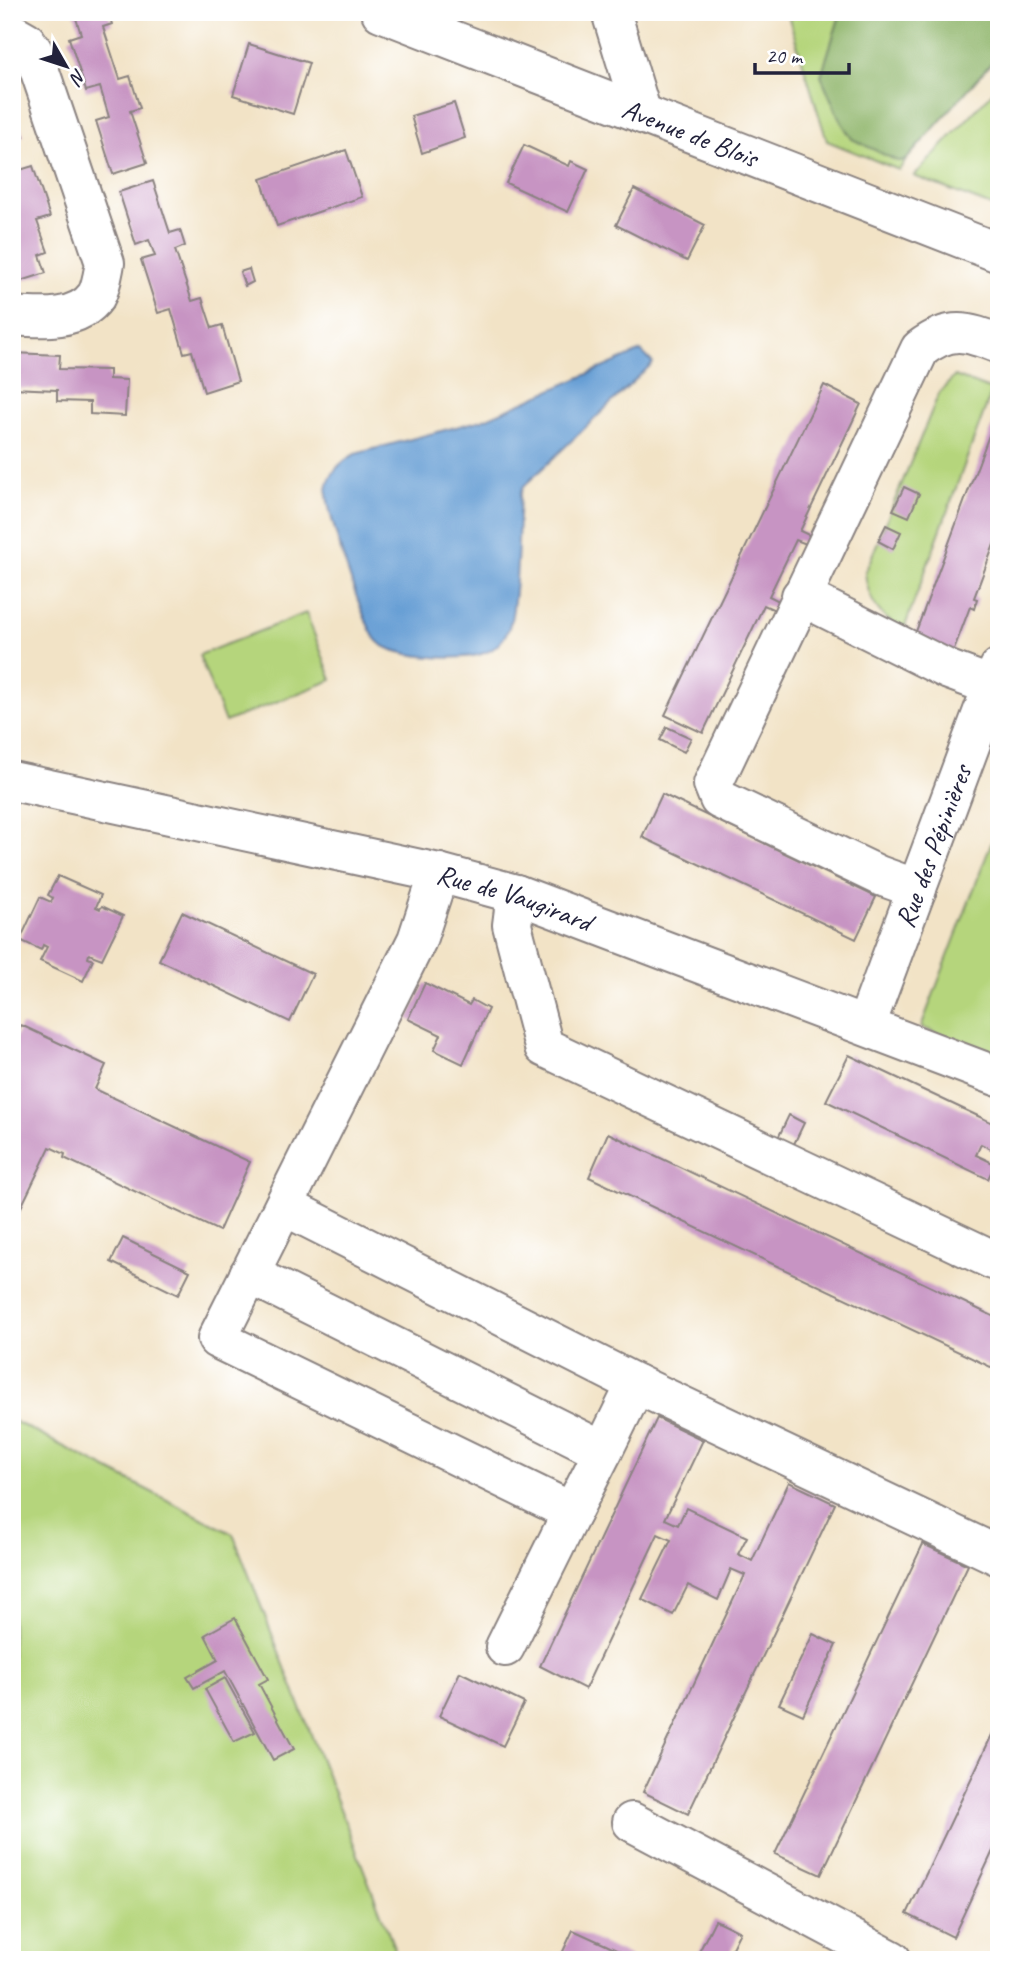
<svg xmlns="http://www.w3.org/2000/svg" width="1011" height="1972" viewBox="0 0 1011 1972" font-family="Caveat,sans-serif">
<rect width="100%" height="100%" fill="#fff"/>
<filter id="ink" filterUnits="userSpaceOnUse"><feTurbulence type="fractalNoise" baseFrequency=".0143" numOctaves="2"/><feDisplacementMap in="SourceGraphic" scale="14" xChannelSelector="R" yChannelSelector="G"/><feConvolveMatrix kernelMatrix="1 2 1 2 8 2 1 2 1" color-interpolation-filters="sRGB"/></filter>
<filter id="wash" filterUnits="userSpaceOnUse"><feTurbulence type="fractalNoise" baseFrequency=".00686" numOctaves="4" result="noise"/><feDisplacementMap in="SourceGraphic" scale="28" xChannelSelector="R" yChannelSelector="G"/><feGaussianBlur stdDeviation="1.57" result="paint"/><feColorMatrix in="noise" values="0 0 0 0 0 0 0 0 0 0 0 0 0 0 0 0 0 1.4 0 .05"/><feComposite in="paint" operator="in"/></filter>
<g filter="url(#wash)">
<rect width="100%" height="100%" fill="#f2e3c6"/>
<g fill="#b5d57c" stroke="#6c7c5c" stroke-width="2">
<path d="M787,12H841L821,76L897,161L906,160L899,170L827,141Z"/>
<path d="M999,85V209L914,176Z"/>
<path d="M955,376L992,390L904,629C879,618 868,600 865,573L939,393Z"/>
<path d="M306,613L332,680L225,722L199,655Z"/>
<path d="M999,823V1059L921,1027Z"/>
<path d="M12,1420L233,1534L399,1960H12Z"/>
</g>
<path fill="#90b66c" stroke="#596c54" stroke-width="2" d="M841,12H999V54L906,160L897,161L852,139L840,120L821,76Z"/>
<path fill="#669ed4" stroke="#446088" stroke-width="2" d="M641,351L653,363L523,487L520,495C518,524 518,611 507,632C503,641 494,650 484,653C462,662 393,658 377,641C364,627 325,508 327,490C329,473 340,462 355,454L482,420Z"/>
<g id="blocks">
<g fill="#c794c3">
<path d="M74,12H108L112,24L103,27L120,79L130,76L140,108L130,111L147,163L113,174L96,121L109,117L100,87L86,91L69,38L81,34Z"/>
<path d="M249,44L309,63L293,114L233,95Z"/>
<path d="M12,103L24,136L12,139Z"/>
<path d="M454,103L465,138L422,153L411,116Z"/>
<path d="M524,145L569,166L571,161L588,169L568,212L506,183Z"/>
<path d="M12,147L20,170L33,166L50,217L37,221L48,252L40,255L46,273L12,284V229L15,228L12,220Z"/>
<path d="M346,150L362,197L277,226L261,179Z"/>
<path d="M153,181L170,233L180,230L185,246L175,250L192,301L202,298L212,328L222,325L238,381L204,392L192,351L184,353L171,309L158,313L141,260L155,256L149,240L136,245L119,192Z"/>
<path d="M634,189L705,225L687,261L616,225Z"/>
<path d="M249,269L253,282L245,286L240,272Z"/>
<path d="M12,353L60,355L59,369L109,370V379L127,380L125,416L90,414V402L57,401V390L12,388Z"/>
<path d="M824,385L861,404L800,531L813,537L809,545L796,540L769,596L781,602L777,611L764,605L703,733L665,715Z"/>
<path d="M998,411L999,531L974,598L977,599L974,609L970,607L953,652L914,637Z"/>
<path d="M904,487L919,494L909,517L893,510Z"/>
<path d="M886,525L901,532L893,549L878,541Z"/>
<path d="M667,727L691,738L684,752L660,740Z"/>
<path d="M662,794L876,897L856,939L642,837Z"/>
<path d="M58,876L101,895L96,907L100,909L102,906L123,916L102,959L89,954L88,958L93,960L83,981L40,961L47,947L43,945L41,950L20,940L40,897L51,902L53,898L48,895Z"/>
<path d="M182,912L313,974L290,1022L159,960Z"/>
<path d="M425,983L469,1005L472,1000L488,1009L463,1064L434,1050L441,1035L408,1019Z"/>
<path d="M21,1025L106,1065L95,1089L250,1162L219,1231L64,1158L65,1154L50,1147L12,1226V1045Z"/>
<path d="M849,1055L999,1126V1153L981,1144L976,1155L995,1164L988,1179L826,1101Z"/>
<path d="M789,1115L804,1123L794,1144L778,1138Z"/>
<path d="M608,1133L999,1319V1371L589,1177Z"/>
<path d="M123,1238L190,1271L178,1295L111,1262Z"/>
<path d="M657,1418L703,1440L665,1519L678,1525L686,1508L747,1537L738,1554L752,1561L789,1482L835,1504L688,1814L643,1792L745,1575L731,1569L718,1600L688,1585L673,1615L642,1599L671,1540L658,1534L585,1689L540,1666Z"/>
<path d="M923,1544L968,1565L821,1875L775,1854Z"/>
<path d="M235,1618L268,1679L259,1684L294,1749L273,1760L225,1671L194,1688L187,1677L218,1660L205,1635Z"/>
<path d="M813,1634L836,1645L803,1715L779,1704Z"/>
<path d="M460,1672L524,1703L503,1746L439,1716Z"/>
<path d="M225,1678L255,1732L234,1742L205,1689Z"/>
<path d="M999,1720V1838L953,1937L907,1914Z"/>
<path d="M715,1920L740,1932L726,1960H701L696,1958Z"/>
<path d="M573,1930L606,1945L637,1960H559Z"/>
</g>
</g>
</g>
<g filter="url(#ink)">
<use href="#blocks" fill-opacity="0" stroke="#8a8280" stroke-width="2"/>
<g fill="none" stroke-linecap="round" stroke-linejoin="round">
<g stroke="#8a8280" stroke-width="42">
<g id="minor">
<path d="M611,12L642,114"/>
<path d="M12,33L26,41L33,51L105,263C103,273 101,288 96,296C78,322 39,318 12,316"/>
<path d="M801,596L949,670L992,686"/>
<path id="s1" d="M12,781L439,873L516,894L999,1077"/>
<path d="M439,873L417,940L217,1339L572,1512L505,1647"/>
<path d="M917,889L878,875L719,799L713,784L920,349C950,326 966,331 999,344"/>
<path d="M516,894L512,925L544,1047L993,1260L999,1257"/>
<path id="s2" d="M866,1025L999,668"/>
<path d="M284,1206L636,1384L603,1451"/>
<path d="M249,1274L603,1451L572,1512"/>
<path d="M636,1384L999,1556"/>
<path d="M632,1822L892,1960"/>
</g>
</g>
<g stroke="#8a8280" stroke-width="42">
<g id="major">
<path id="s3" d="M381,12L999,253"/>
</g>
</g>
<use href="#minor" stroke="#fff" stroke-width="38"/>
<use href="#major" stroke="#fff" stroke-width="38"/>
</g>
</g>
<g text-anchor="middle" stroke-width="7" stroke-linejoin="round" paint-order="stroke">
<g font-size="28" fill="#22223b" stroke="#fff">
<text dy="10" stroke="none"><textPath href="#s3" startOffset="332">Avenue de Blois</textPath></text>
<text dy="10" stroke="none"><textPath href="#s2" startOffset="191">Rue des Pépinières</textPath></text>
<text dy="10" stroke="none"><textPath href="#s1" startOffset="516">Rue de Vaugirard</textPath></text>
</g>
</g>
<rect width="1011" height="1972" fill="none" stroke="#fff" stroke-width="42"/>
<g transform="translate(66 66) rotate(129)" stroke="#ffffff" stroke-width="5" paint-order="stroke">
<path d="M0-5L12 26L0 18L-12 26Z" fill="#22223b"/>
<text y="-10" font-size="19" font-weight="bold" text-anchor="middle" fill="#22223b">N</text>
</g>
<path d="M755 63v10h94v-10" fill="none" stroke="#22223b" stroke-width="3.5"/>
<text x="766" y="63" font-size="21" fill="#22223b" stroke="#ffffff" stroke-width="5" paint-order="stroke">20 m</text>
</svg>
